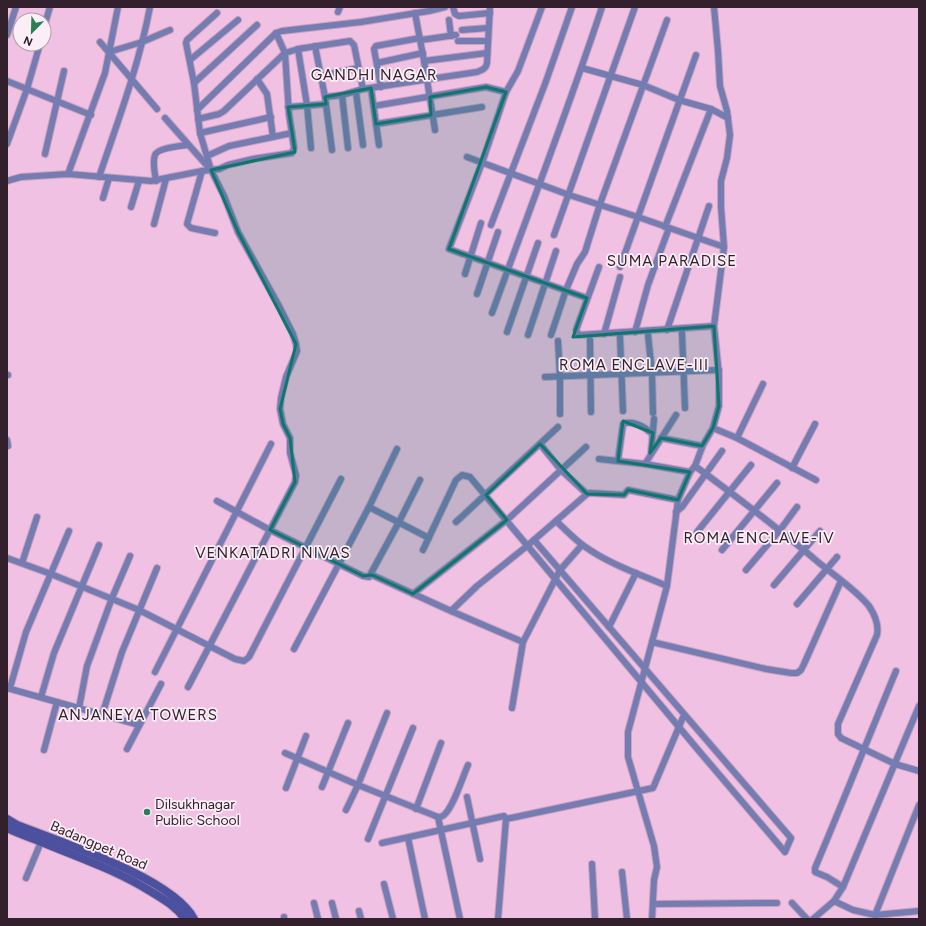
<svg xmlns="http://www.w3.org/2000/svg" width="926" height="926" viewBox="0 0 926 926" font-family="Figtree,sans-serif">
<rect width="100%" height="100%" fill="#f0c1e2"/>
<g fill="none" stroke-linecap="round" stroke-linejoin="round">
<g stroke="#caa1be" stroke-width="8">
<g id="minor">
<path d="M453,7L455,14L459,16L490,13"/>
<path d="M542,7L518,71L506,92L482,163L449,249L587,298"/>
<path d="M338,12L340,7"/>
<path d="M415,13L424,61L435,130"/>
<path d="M449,20L451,36"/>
<path d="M44,27L50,7"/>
<path d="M462,30L488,28"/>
<path d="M7,35L16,7"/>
<path d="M421,40L456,35"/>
<path d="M458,41H487"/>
<path d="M100,42L157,109"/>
<path d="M315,46L325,97L332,150"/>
<path d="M298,49L307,105L311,148"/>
<path d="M109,52L142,42L170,30"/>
<path d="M190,60L238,20"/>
<path d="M424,61L487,53"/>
<path d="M377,63L423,53"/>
<path d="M582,68L643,85L679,100L711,109L728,118"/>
<path d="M320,76L358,68"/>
<path d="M257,79L267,94L273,137"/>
<path d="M7,81L91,115"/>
<path d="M194,83L257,25"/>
<path d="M381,87L374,49L376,46L420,38"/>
<path d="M371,88L379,145"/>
<path d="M356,92L363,145"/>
<path d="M342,95L348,148"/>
<path d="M325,97L342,95L363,89L477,72C482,70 486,69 487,63L490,7"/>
<path d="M374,106L486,87L506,92"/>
<path d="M288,107L326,104"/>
<path d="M197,110L276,33L282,31L361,22L429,11L445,7"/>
<path d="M165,118L210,169"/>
<path d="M198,119L219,114L224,111L285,53L298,49L350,41L354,45L363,89"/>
<path d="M376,124L482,107"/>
<path d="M200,133L271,117"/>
<path d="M7,144L27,89L40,44"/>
<path d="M45,154L64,71"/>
<path d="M207,156L229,146L292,133"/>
<path d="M467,157L569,195L638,217L724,247"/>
<path d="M202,171L187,224L191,228L215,233"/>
<path d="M68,174L105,73L118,7"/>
<path d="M99,177C118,121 139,65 150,7"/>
<path d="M7,181L21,177L68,174L151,181L202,171L219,169L228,165L253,159L292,153L294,148L289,114L285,53L276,33"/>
<path d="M156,181C155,173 152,162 155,155C157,148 180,146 187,145"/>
<path d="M103,198L109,178"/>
<path d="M131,207L139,181"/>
<path d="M154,224L166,179"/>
<path d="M491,225L545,84L572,7"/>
<path d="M665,227L711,109"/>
<path d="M554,235L635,7"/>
<path d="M599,267L576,330L579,335L714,326"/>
<path d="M620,267L696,55"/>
<path d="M465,274L481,223"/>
<path d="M477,294L498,232"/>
<path d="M492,313C529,211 568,110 602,7"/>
<path d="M667,330L709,206"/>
<path d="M507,332L538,243"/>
<path d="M635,332L648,285L669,228"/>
<path d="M682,333L685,408"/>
<path d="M604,334L620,277"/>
<path d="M528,335L556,251"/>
<path d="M551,335L566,290L577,264L585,252L600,204L667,20"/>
<path d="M648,335L652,373L653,413"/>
<path d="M620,336L623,411"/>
<path d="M590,340L591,412"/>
<path d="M558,341L560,377V414"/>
<path d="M7,375H8"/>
<path d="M545,377L719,370"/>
<path d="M713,428L737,438L816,480"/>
<path d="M661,438L702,446"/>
<path d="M737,438L763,384"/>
<path d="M7,440L8,446"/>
<path d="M540,444L561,470L587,494"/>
<path d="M651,452L654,419"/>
<path d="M599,459L645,464L690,472"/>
<path d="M618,461L623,424C633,420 645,427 652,434"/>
<path d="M645,464L676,415"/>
<path d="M695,466C737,497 778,528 818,562C835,576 855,589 869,606C875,615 879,625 877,635L838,724V734L841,738L895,764L919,771"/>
<path d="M792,468L815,424"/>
<path d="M217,501L270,530L363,576L369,577L399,522L420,480"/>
<path d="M369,507L429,538"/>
<path d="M676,512L682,507L722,451"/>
<path d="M556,521C565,529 574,539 584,546C609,564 639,574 667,586"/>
<path d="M456,522L558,427"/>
<path d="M697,532L751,465"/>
<path d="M423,550L456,480L462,475L470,477L699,751L785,852L791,838L534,540"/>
<path d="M722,550L777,483"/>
<path d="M7,558L51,574L139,610L235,659L244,661L249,657L341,479"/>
<path d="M22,563L37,517"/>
<path d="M746,570L780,530L797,507"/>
<path d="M372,575L451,611L523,642"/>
<path d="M774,585L820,531"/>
<path d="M413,594L507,520L586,447"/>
<path d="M797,604L837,557"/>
<path d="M451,611L477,586L527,546L587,494L590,493L624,495L628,490L678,500"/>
<path d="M609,627L636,573"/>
<path d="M652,642L766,669L791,673H797L801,670L804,664L841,581"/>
<path d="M294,649L369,507L397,449"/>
<path d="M155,672L271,444"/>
<path d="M188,687L295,482L296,475L290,453V438L283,424L280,409L281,398L286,377L297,351L296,344L293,334L280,308L238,232L224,196L211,170L200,133L194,83L186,43L187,40L217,13"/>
<path d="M7,688L139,725"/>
<path d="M10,688L26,632L69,531"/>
<path d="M41,697L54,653L99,545"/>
<path d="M79,708L87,666L112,598L130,556"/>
<path d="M512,708L523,642L560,570L582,545"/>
<path d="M102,715L122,652L157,568"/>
<path d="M127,749L161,684"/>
<path d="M44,750L57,702"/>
<path d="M285,753L358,785L438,817L460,919"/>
<path d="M322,787L348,723"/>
<path d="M286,788L306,736"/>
<path d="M467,797L480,859"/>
<path d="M416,809L441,743"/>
<path d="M346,810L358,785L387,713"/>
<path d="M438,817C441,817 442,817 444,815C453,808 463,776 468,765"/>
<path d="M408,838L425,919"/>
<path d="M368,839L413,728"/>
<path d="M382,843L504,816L506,819L653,788L684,715"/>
<path d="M592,864L595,919"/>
<path d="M622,872L627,919"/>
<path d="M26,878L41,842"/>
<path d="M384,884L393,919"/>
<path d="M843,887L827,877L815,872V868C843,802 869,736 896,671"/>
<path d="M834,901L853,910L875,915L919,911"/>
<path d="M314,903L318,919"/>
<path d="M332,903L336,919"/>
<path d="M792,903L807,919"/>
<path d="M653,904L777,903"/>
<path d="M359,911L361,919"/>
<path d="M875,915L919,805"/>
<path d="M284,917V919"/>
<path d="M498,919L506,819"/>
<path d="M652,919L654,880L657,867L654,846L628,757V732L667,586L678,500L690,472L695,466L703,445L713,428L719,406V375L714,326L724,247L721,207V181L727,158L730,135L727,111L720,86L718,51L714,7"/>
<path d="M813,919L834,901L843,887L919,706"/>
</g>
</g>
<g stroke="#caa1be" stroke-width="10">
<g id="secondary">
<path d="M7,819L17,825C60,842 173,878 194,919"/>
<path d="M7,828C19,834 32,838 44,843C80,858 116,870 150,891C163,899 176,906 185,919"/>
</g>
</g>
<use href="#minor" stroke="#747cb2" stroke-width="6"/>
<use href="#secondary" stroke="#4b509f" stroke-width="8"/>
</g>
<path fill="#0f766e" fill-opacity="0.2" stroke="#0f766e" stroke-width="3" stroke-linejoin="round" d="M486,87L506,92L449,249L587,298L573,337L714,326L719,406L713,428L702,446L661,438L650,453L653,433L623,421L618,461L690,472L678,500L628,490L624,495L587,494L540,444L486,495L507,520L413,594L372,575L363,576L270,530L295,482L290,438L283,424L280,409L296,344L238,232L211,170L295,152L288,107L326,104L325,97L371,88L376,124L431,115L430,97Z"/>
<circle fill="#288054" stroke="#fceef7" stroke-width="1.5" cx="147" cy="812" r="4"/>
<g text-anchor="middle" stroke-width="3.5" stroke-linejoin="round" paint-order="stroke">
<g font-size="14" fill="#32212d" stroke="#fceef7" text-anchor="start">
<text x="155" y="809">Dilsukhnagar<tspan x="155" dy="16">Public School</tspan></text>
</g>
<g font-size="14" fill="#32212d" stroke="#fceef7">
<text transform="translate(99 845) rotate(23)" y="5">Badangpet Road</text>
</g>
<g font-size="15" letter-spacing="1" fill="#32212d" stroke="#fceef7">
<text x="374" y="80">GANDHI NAGAR</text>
<text x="672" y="266">SUMA PARADISE</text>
<text x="634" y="370">ROMA ENCLAVE-III</text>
<text x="759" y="543">ROMA ENCLAVE-IV</text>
<text x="273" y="558">VENKATADRI NIVAS</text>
<text x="138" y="720">ANJANEYA TOWERS</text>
</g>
</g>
<rect width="926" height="926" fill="none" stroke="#32212d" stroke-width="16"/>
<g transform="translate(32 32) rotate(203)"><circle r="19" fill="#fceef7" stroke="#ab9ca6"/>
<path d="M0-3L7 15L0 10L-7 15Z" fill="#288054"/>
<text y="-6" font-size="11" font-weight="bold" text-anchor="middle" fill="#32212d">N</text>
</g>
</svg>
